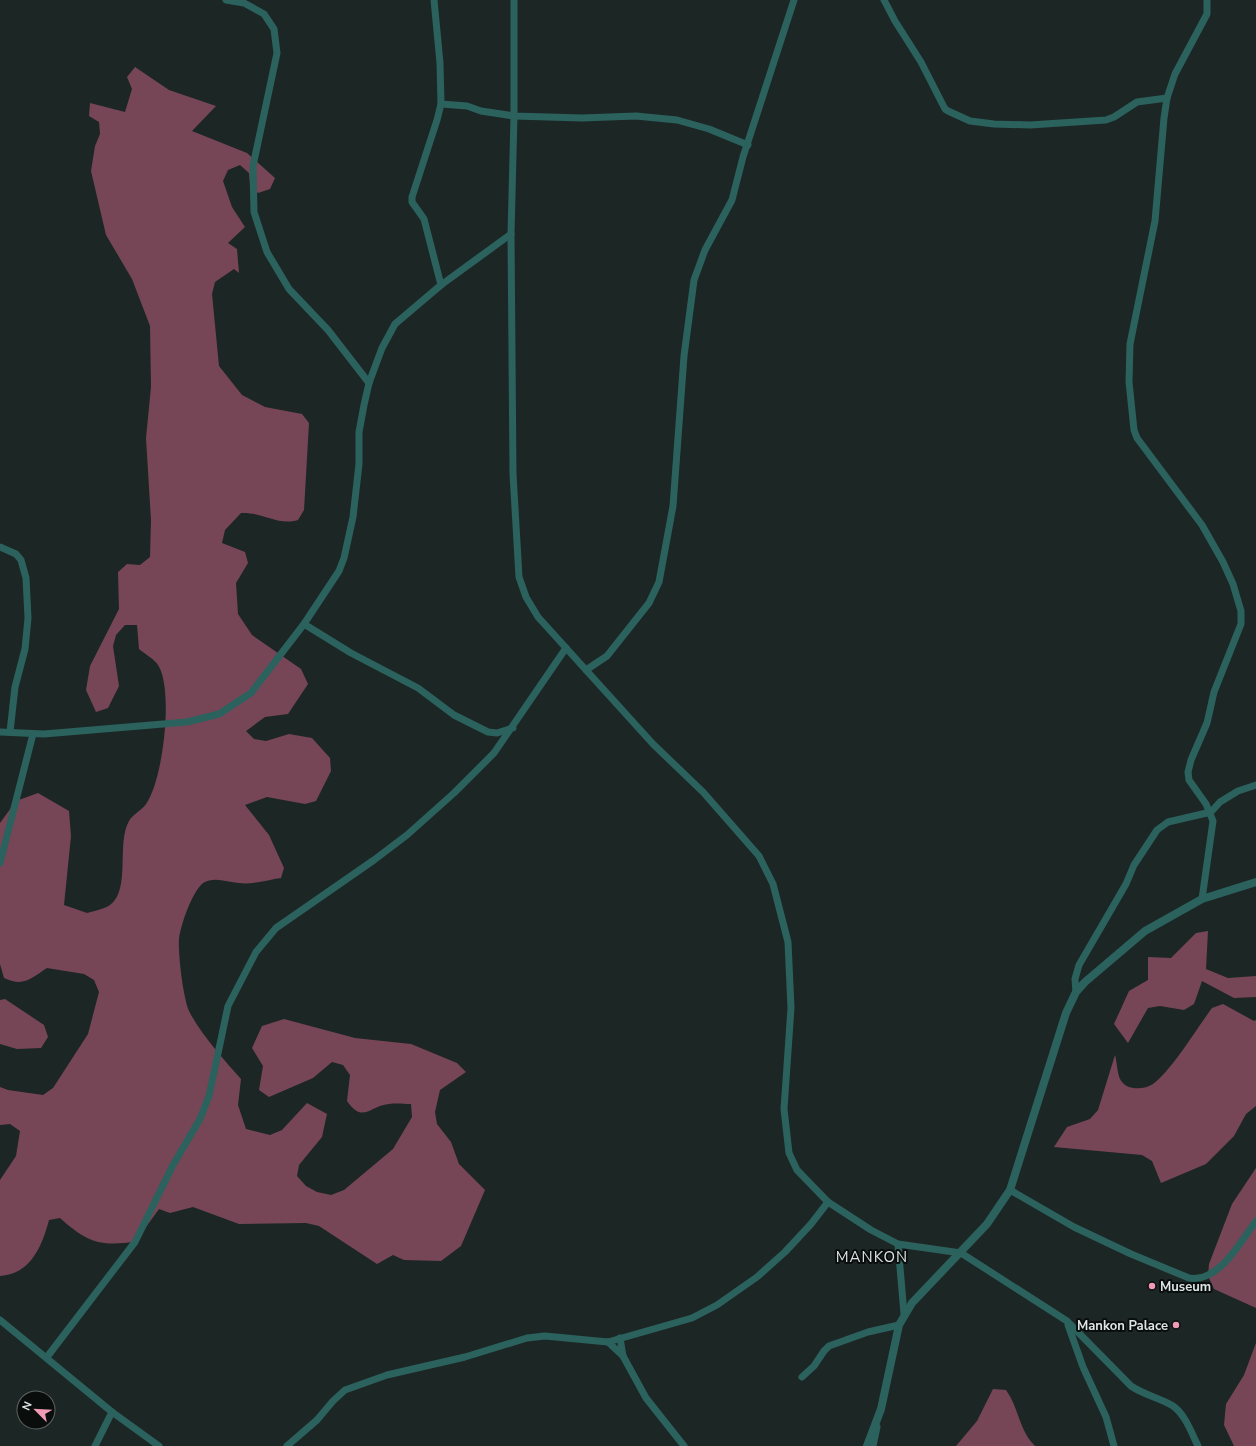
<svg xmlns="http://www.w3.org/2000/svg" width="1256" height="1446" viewBox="0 0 1256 1446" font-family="'Nunito Sans',sans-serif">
<rect width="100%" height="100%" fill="#1c2625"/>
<g fill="#764656">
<path d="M135,67L169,90L216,106L192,131L247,153L275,178L270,189L258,193L250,185L249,173L240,165L228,170L223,181L232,207L245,227L228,243L237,249L239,273L234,269L215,282L212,294L219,366L242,395L265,407L302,414L309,423L304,510L298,520C277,526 264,512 241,513L225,530L222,543L245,552L248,563L236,583L238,614L252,635L301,669L308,684L288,714L265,717L246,731L254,739L266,741L289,734L312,738L330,758L331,771L316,801L305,804L267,797L245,805L269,835L284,868L281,878C268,880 251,885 239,883C227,882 214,876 203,883C192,892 181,924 179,939C178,954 183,997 189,1011C200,1033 224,1060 241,1079L238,1105L246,1129L270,1135L282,1130L307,1103L327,1114L322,1137L299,1165L297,1176L306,1186L317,1192L331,1195L344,1190L393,1149L412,1117L411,1104C404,1104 396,1103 389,1104C369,1106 363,1124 347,1101L350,1075L343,1065L332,1062L313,1078L269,1097L259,1090L263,1066L252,1048L262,1026L284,1019L355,1038L411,1044L457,1063L466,1072L440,1090L435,1112L437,1124L451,1142L459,1164L485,1190L461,1246L441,1261L404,1260L393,1255L377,1264L319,1226L306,1223L239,1224L193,1207L170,1213L159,1209L135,1242C99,1246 88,1243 60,1218L49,1220C42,1246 31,1274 0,1276V1180L16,1156L20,1131L10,1124L0,1125V1087L8,1090L43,1095L53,1088L88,1034L99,992L94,980L84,974L47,968C30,979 24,987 4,978L0,964V823L16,801L38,793L69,811L71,836L64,905L87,913C94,911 104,909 110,905C131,889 116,844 129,821C133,814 142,810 146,804C163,781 174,689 158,665C154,659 145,654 139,649L137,625H125L116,635L113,646L119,686L108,708L96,712L86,690L90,666L119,609L118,572L127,564L140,565L150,557L151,520L146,438L151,387L150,326L132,279L106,235L91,171L95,146L100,134L99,122L89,116L90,103L125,112L132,89L127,77Z"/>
<path d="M1208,931L1206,969L1228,978L1256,976V997L1234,998L1202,981L1194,1004L1184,1010L1160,1006L1148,1008L1128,1043L1114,1024L1129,991L1148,980V957L1171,958L1196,933Z"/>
<path d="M5,999L44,1025L48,1037L41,1048L17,1049L0,1044V1000Z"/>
<path d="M1223,1004L1254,1021L1256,1020V1106L1246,1114L1234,1136L1206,1164L1161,1183L1152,1161L1142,1155L1054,1147L1067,1127L1090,1119L1098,1110L1115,1055C1117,1062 1117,1072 1120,1079C1126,1091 1144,1090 1153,1084C1172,1070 1197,1028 1212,1008Z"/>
<path d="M1256,1168V1308L1214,1289L1208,1276L1209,1264L1232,1204Z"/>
<path d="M1256,1343V1446H1234L1224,1425L1226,1404L1244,1375Z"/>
<path d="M993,1389L1006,1390C1019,1408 1019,1431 1035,1446H956L977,1421Z"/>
</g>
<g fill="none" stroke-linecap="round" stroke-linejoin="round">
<g stroke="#2b625e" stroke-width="7">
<path d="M226,0L244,3L264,14L274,29L277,53L253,166L254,212L267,252L289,289L328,330L369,383"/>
<path d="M434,0L440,63L441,104L437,120L412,197V202L424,219L441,285"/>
<path d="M514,0V116L511,234L513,474L519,577L526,597L538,617L653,744L703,792L759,856L773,884L788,942L791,1008L784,1109L789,1153L797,1170L828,1202L871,1230L898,1244L961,1253L1067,1321L1131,1386C1144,1395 1160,1398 1173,1406C1185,1414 1192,1434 1198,1446"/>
<path d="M884,0L895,21L921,62L945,109L948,111L970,121L994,124L1030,125L1106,120L1114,117L1137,102L1167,98"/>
<path d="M441,104L467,106L481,111L514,116L582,118L636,116L677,120L709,129L748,145"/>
<path d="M0,547L16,554L21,560L26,578L28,618L25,649L15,687L10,732"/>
<path d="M304,624L351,653L418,688L454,715L488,732L497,733L513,728"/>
<path d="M586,670L607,656L649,603L659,582L673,506L684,356L694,280L705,250L732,200L743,157L794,0"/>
<path d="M0,732L44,734L187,722L219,714L251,693L304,624L339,571L344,558L353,517L359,464V432L364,405L369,383L382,348L395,324L441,285L511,234"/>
<path d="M0,863L33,734"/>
<path d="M1202,899L1213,821L1206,804L1189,780L1188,772L1191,760L1207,723L1214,692L1241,624V611L1233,584L1223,562L1202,525L1137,438L1134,430L1129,382L1130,344L1155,221L1164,118L1167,98L1175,74L1207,14V0"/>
<path d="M1076,992L1075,979L1079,965L1126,884L1134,865L1157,830L1168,822L1211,812L1220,802L1238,791L1256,785"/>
<path d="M1010,1190L1074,1227L1131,1254L1189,1278C1219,1283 1240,1242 1256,1221"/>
<path d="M898,1244L904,1314"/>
<path d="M0,1320L112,1412L159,1446"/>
<path d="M1068,1325L1083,1367L1106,1417L1114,1446"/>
<path d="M620,1338L623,1356"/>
<path d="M608,1342L623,1356L646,1398L684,1446"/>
<path d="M47,1357L135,1242L173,1165L200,1119L209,1096L228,1006L256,952L276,928L374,860L407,835L454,793L494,753L566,648"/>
<path d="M802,1377L814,1366L824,1351L829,1346L868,1332L899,1325"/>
<path d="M95,1446L112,1412"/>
<path d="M287,1446L317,1420L333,1401L345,1390L387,1375L465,1357L527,1338L545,1336L608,1342L692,1318L717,1305L757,1277L785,1252L811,1224L828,1202"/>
<path d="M873,1446L877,1427"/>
</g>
<path stroke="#2b625e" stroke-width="8" d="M867,1446L881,1409L899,1325L912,1303L987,1224L1010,1190L1066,1013L1076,992L1085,982L1145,931L1202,899L1256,882"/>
</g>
<g fill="#f09ab6" stroke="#090e0d" stroke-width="1.5">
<circle cx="1152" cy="1286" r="4"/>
<circle cx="1176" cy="1325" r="4"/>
</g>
<g text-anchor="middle" stroke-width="4" stroke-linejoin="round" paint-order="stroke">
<g font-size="13" font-weight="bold" fill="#dfe5e4" stroke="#090e0d" text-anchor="start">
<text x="1160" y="1291">Museum</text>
<text x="1168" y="1330" text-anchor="end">Mankon Palace</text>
</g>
<g font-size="15" letter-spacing="1" fill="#dfe5e4" stroke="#090e0d">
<text x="872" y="1262">MANKON</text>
</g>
</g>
<g transform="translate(36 1410) rotate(294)"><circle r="19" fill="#090e0d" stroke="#5f6463"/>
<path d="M0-3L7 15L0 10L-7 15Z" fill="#f09ab6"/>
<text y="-6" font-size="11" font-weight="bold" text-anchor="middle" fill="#dfe5e4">N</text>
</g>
</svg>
